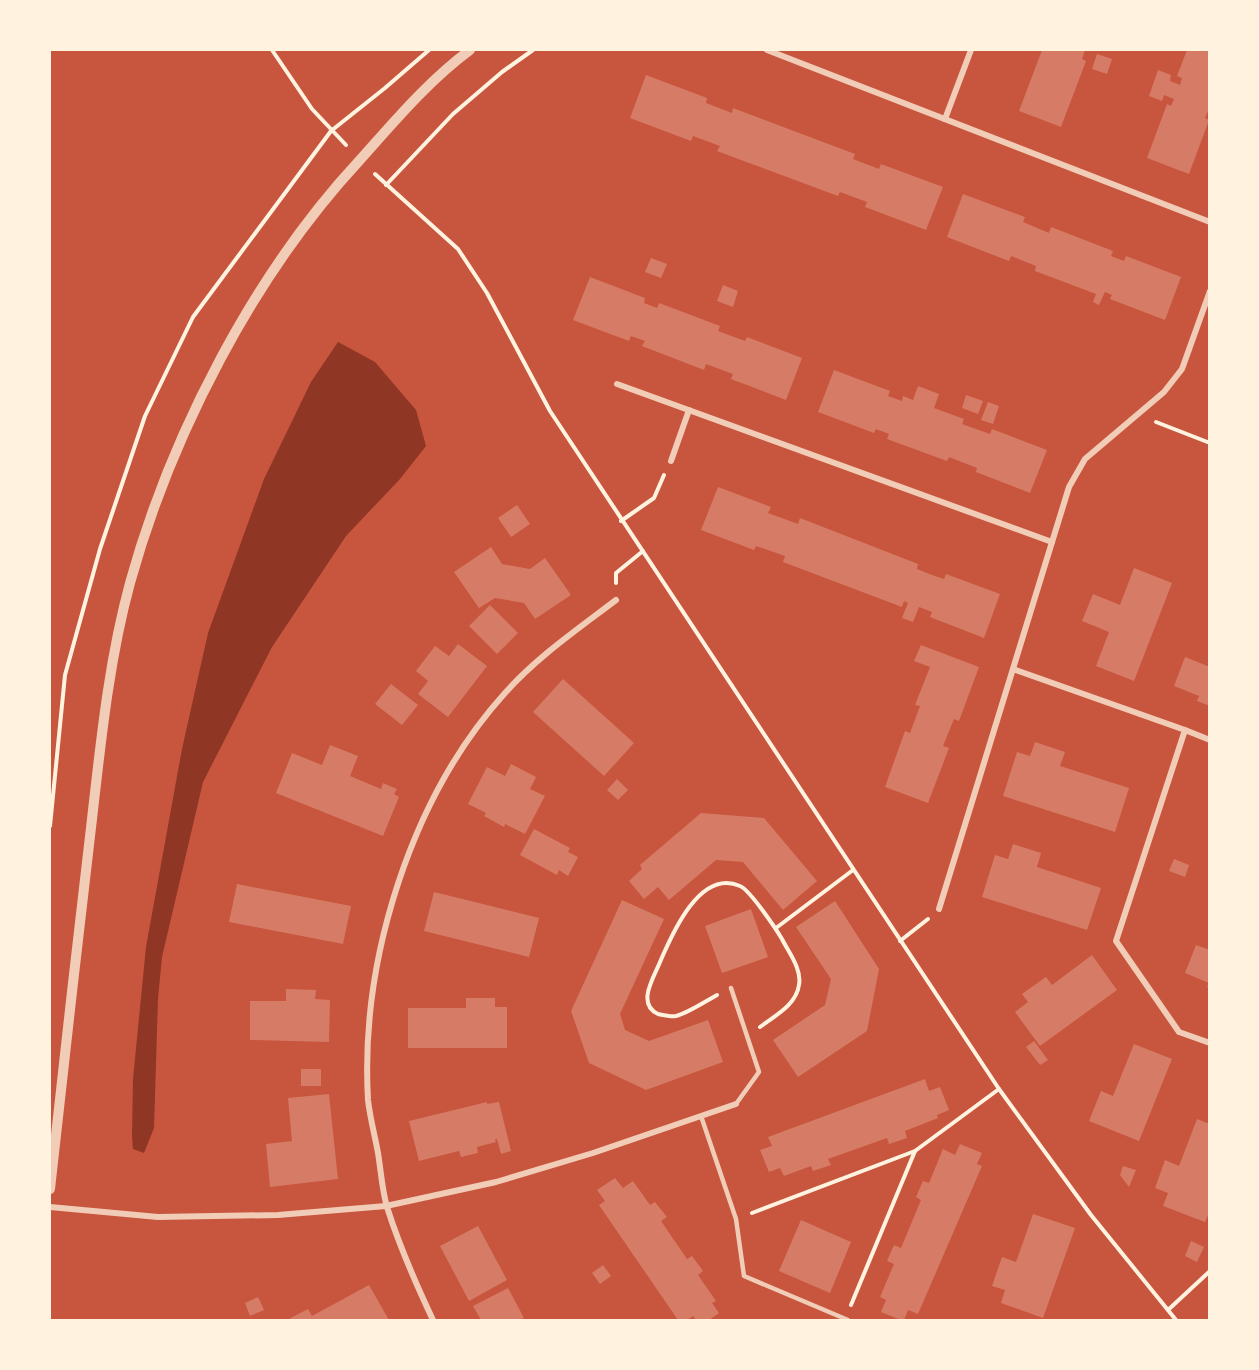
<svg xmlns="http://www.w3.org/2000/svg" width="1259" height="1370" viewBox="0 0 1259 1370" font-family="'Noto Serif',serif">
<rect width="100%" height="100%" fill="#c8553d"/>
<path fill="#8f3625" d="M338,342L375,362L416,410L426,446L400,479L346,536L272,647L203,782L162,957L158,998L154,1128L144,1153L133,1149L132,1136L133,1079L146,947L182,749L208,633L264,479L311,382Z"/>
<g fill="#d67c66">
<path d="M1042,50H1085L1082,59L1086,61L1061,127L1019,111Z"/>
<path d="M1187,50H1210V106L1205,118L1209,120L1189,174L1147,158L1167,104L1171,106L1174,99L1164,95L1162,101L1149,96L1158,70L1171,75L1170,81L1180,85L1182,78L1177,76Z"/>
<path d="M1097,54L1112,59L1107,74L1092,69Z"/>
<path d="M646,75L707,98L706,103L732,113L733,108L855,154L853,159L879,169L881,164L943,187L926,230L865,207L867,202L840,192L838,196L717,151L720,146L693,136L691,141L630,118Z"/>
<path d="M963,194L1025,217L1023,222L1049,233L1051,227L1113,251L1111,256L1124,261L1126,256L1181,277L1165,320L1110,299L1112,295L1105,292L1099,305L1093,302L1096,294L1035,271L1036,266L1011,256L1009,261L947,237Z"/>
<path d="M651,258L667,264L661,278L645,272Z"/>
<path d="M590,277L645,298L644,303L657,308L659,303L720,326L718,331L745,341L747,337L802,358L786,400L731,379L733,374L706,364L704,370L642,346L645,341L631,336L629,341L573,320Z"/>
<path d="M723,285L738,291L733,307L717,301Z"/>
<path d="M834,370L890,391L888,396L902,401L903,396L913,400L918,386L939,394L934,408L964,419L962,424L990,434L992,429L1047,450L1030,493L976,472L977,468L949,457L947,461L887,439L889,434L876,429L874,433L818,412Z"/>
<path d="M966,395L983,401L978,414L962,408Z"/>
<path d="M988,402L999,406L993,424L981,420Z"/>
<path d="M718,487L771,507L768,513L798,524L800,518L918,564L917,569L932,575L944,579L946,574L1000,594L984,638L930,617L932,612L919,607L913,622L902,618L908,603L904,601L902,607L783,562L785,556L756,546L754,550L701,530Z"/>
<path d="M517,505L530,524L511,537L498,518Z"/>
<path d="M491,547L502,564L530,569L545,558L571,595L535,619L524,603L495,598L479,608L454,572Z"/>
<path d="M1134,568L1172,583L1134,681L1096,666L1109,632L1082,621L1093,594L1120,605Z"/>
<path d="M490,605L518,633L497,654L469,626Z"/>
<path d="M458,644L487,666L448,717L418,694L428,681L416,671L435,646L449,656Z"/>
<path d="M921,645L979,667L959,721L954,719L943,746L949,748L928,803L885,787L905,731L910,733L920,706L915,705L930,667L914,661Z"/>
<path d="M1185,657L1210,667V706L1197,701L1199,696L1174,686Z"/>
<path d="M563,679L634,743L604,776L533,712Z"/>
<path d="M391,684L418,705L402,725L375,704Z"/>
<path d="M1035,742L1065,752L1060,766L1129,788L1115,832L1003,796L1017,752L1030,756Z"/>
<path d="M330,745L358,756L350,776L381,789L383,783L397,789L394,794L399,797L383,836L276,793L292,753L322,765Z"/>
<path d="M511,764L536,777L530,789L545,796L525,834L505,824L504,827L484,816L486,813L468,804L487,767L505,776Z"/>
<path d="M617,779L628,790L618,800L607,790Z"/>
<path d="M701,813L764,818L817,881L783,910L743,862L716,860L669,900L658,887L644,899L629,881L642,869L640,865Z"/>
<path d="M534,829L570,848L568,852L578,857L568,876L559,870L557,875L520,855Z"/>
<path d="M1013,844L1041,853L1037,867L1101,888L1087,930L982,897L995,855L1008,859Z"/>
<path d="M1174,859L1189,865L1185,877L1169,871Z"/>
<path d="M237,884L351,906L343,944L229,922Z"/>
<path d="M434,892L539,918L529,957L424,931Z"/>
<path d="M622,900L664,919L620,1014L625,1030L649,1041L708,1020L723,1062L646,1090L589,1063L571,1011Z"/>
<path d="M835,901L879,969L867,1031L798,1077L773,1040L825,1005L831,979L796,927Z"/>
<path d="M751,909L768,957L722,973L705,926Z"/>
<path d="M1196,945L1210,950V988L1207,987L1209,983L1185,973Z"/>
<path d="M1092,955L1117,990L1040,1046L1015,1012L1028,1002L1022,994L1046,977L1052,985Z"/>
<path d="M286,989L316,990L315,999L330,1000L329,1042L250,1040V1001H286Z"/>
<path d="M466,998H495V1007H507V1048H408V1008H466Z"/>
<path d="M1034,1041L1048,1060L1040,1065L1026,1047Z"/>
<path d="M1134,1044L1172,1059L1139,1141L1089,1121L1101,1091L1113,1096Z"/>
<rect x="301" y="1069" width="20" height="17"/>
<path d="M925,1079L929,1091L940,1087L949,1110L937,1115L938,1118L905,1131L907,1138L889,1144L887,1138L828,1159L831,1165L813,1171L811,1166L784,1176L780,1168L769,1172L760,1150L772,1146L768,1137Z"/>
<path d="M329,1094L338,1179L270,1187L266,1144L292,1141L288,1098Z"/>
<path d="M487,1102V1104L499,1102L511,1151L501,1154L497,1139H495L496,1142L477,1147L478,1153L461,1157L459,1151L419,1161L409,1121Z"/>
<path d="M1197,1119L1210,1124V1210L1205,1222L1163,1206L1168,1193L1155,1188L1165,1160L1179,1166Z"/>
<path d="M960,1144L982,1153L977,1164L982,1166L918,1314L908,1310L904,1320H901L881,1312L886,1300L880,1297L894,1264L887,1261L894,1245L901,1248L921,1200L916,1197L923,1181L929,1183L943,1149L955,1155Z"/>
<path d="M1123,1166L1136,1170L1129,1187L1120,1175Z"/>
<path d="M615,1178L623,1188L633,1181L650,1205L655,1202L667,1217L661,1221L687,1259L692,1256L703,1271L698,1275L716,1301L712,1303L719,1313L709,1320H696L693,1316L687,1320H678L599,1205L605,1201L597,1190Z"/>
<path d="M1033,1214L1075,1228L1043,1318L1001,1303L1005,1290L992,1286L1002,1257L1016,1262Z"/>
<path d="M801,1220L851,1242L830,1293L779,1271Z"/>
<path d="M478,1226L507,1280L469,1301L440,1246Z"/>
<path d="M1191,1241L1204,1247L1197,1262L1185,1256Z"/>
<path d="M603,1265L611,1276L600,1284L592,1273Z"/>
<path d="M369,1285L389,1320H287L308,1309L312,1316Z"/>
<path d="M508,1288L524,1318L518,1320H481L473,1306Z"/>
<path d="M258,1297L264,1310L250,1316L245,1303Z"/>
</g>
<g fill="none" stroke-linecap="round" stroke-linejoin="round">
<g stroke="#fff3e0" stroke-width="4">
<path d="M272,50L312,109L346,145"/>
<path d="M375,174L458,249L487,293L550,411L999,1089L1091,1215L1176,1320"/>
<path d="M386,185L453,114L502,72L533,50"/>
<path d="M1156,422L1210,443"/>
<path d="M621,521L654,498L664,475"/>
<path d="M616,583V573L643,551"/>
<path d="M50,826L65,675L100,549L145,416L193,317L331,131L385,88L429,50"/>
<path d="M776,928L853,870"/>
<path d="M900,941L928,919"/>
<path d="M717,995C706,1001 688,1013 676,1016C671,1017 663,1015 658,1014C636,1004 654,977 660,962C672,934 700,868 740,886C750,890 776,929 782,939C789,953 802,969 799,985C796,1005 776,1015 760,1027"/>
<path d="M915,1151L999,1089"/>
<path d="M752,1213L915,1151L851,1305"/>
<path d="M1168,1310L1210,1271"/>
</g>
<g stroke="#f1ccb7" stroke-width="4.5">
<path d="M731,988L759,1072L736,1104"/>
<path d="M701,1116L736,1219L744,1276L848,1320"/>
</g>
<g stroke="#f1ccb7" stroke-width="6">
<path d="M767,50L1210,222"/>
<path d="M945,119L971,50"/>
<path d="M617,384L1052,542"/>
<path d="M671,461L689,410"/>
<path d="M1013,669L1185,730L1116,941L1179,1032L1210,1043"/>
<path d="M1185,730L1210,740"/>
<path d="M939,909L1069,487L1085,459L1164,392L1182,369L1210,291"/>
<path d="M50,1207L158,1217L278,1215L386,1206L496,1182L593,1153L736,1104"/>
<path d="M433,1320C416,1284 399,1245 387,1207C382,1190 381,1171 378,1153C375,1136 370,1118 368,1100C360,960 411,797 505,693C537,657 578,629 616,600"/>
</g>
<path stroke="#f1ccb7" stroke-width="10" d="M50,1189C64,1066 77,942 92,819C101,740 109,660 130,583C171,435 254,274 359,161C394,122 428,81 470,50"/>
</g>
<rect width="1259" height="1370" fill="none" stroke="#fff3e0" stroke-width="102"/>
</svg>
